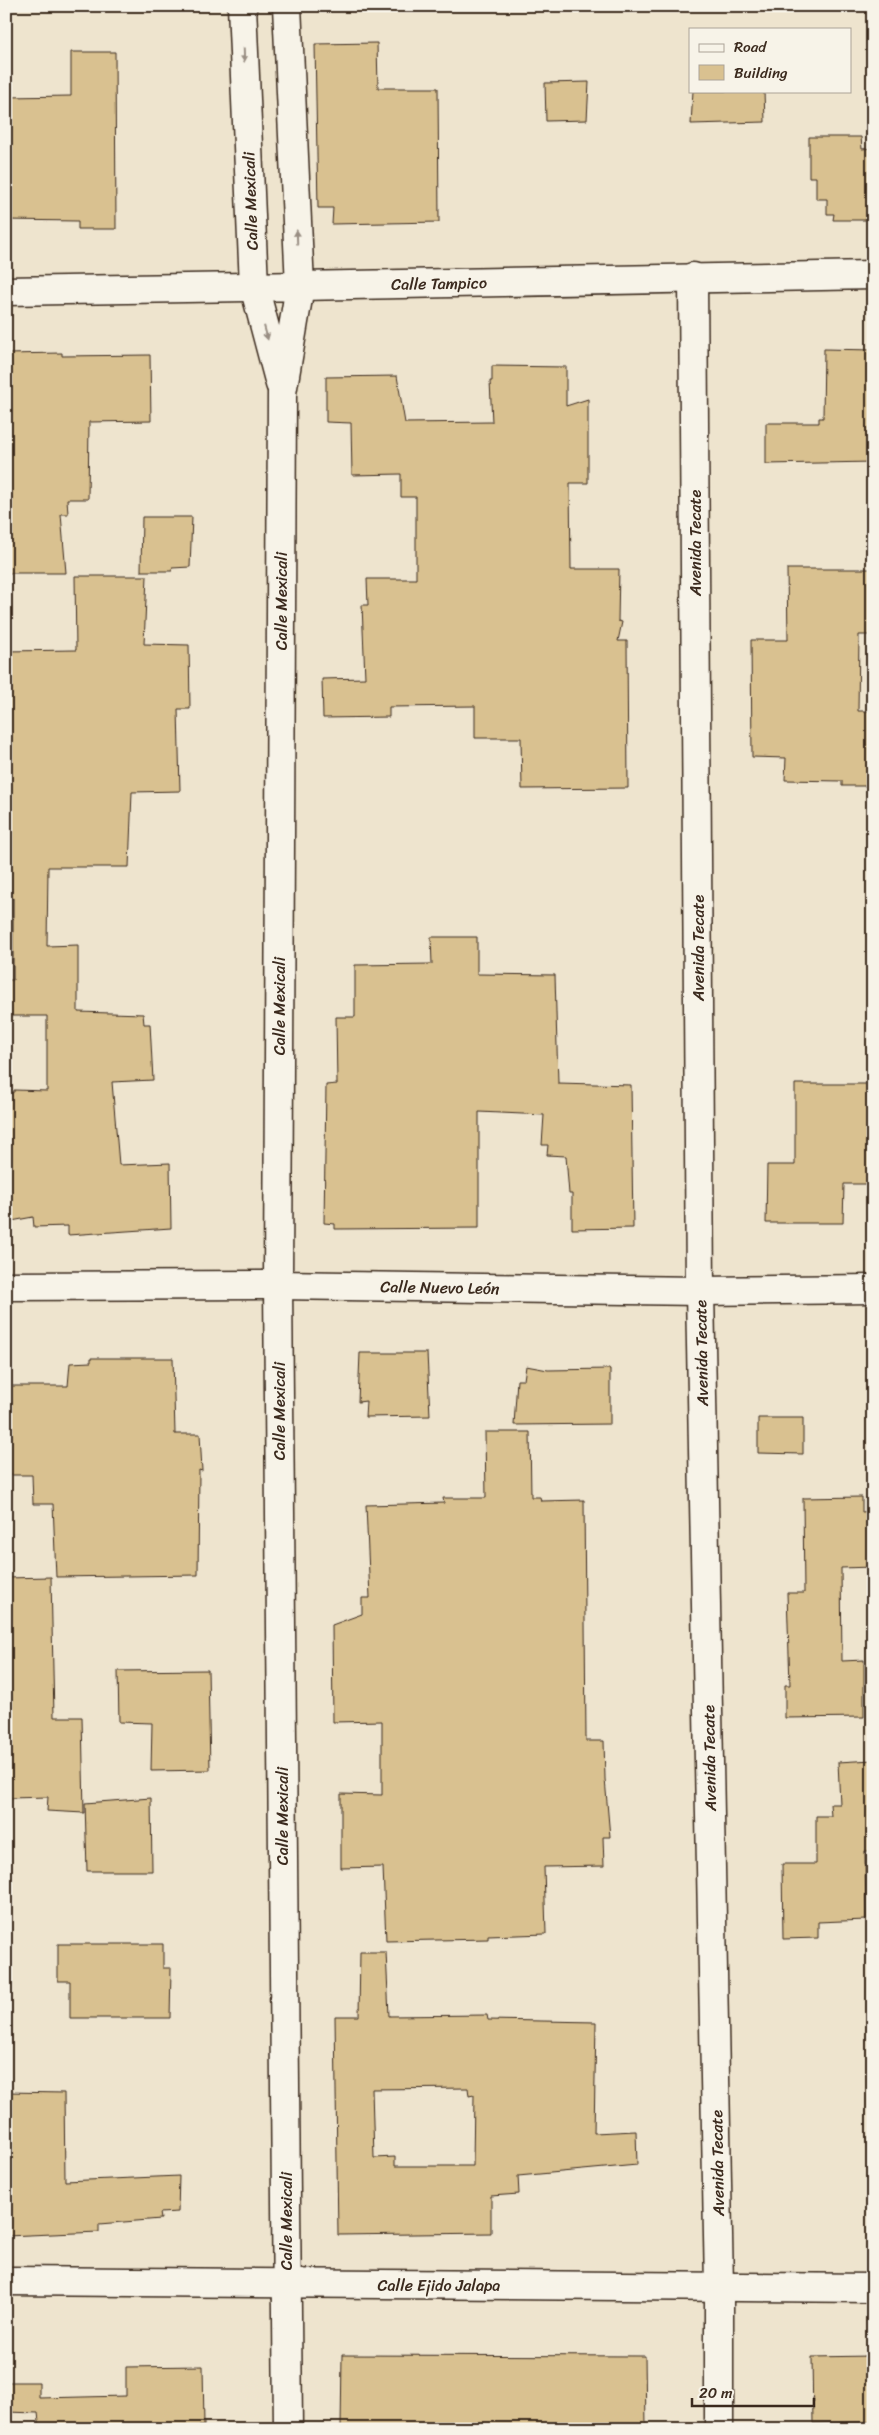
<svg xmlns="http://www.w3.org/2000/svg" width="879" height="2435" viewBox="0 0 879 2435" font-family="Sriracha,sans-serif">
<rect width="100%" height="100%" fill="#eee4ce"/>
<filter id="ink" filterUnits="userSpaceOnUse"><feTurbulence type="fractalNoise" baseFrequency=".02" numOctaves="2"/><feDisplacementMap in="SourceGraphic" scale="10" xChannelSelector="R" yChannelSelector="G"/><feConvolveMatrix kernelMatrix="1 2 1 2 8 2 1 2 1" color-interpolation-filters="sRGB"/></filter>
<g filter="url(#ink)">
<g fill="#d9c190" stroke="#3b2a1e" fill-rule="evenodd">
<path d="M377,43L378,88H438L439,222L332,224L333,208H318L315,44Z"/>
<path d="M71,52H115L116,229H78V221L6,220L8,97L71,96Z"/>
<path d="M589,82L587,120L546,121L545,83Z"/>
<path d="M693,91H764L765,122L691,124Z"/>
<path d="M809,137H861L862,149L873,148V220H833L834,214H827V199H816V177H809Z"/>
<path d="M824,349L873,350V462L766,464V423H819V418H823Z"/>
<path d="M62,353V356L150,355L151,421L89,422L88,499H67L68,514H61L66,573H6V354Z"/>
<path d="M492,366L566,367V406L588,399V483H570L571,569H619L618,621L622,622L618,641H627L628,788L522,789L521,738H475V706L389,707V717L323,718L322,679L365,678L362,605H368L367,579H416V497H401V474L352,475L351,423L326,422V377L397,376L405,423L492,422L490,381H492Z"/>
<path d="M142,517H192L190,567L172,568V571H141Z"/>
<path d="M787,569H873V635H859L858,711H873V786H842V781L785,780L786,758L752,757L751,640H788Z"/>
<path d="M75,576H147L144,644L189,645L190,709H178L180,791L132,792L129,867H48L47,946L78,945V1012L143,1014L144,1024H150L153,1080L112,1082L119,1165L170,1163L171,1228L68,1235V1226L34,1227L33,1217L6,1222V1092H14V1090L47,1091V1016H6V980H13V898H8L9,826H6V651L76,650Z"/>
<path d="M431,937H477V974L555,975L558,1083L631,1085L633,1228L572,1229V1194H569L566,1156L547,1155L548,1145H542L544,1115L479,1112V1228L335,1229V1224L324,1223L326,1085L337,1084L336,1017H355V965L432,964Z"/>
<path d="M795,1084H873V1184H844L843,1223H766L767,1165H795Z"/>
<path d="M360,1353H427L430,1416L365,1417L366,1401L358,1402Z"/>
<path d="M91,1358H173L175,1434H200L202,1471L199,1470L198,1575L56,1577L53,1504H33L32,1475H6V1386H68L70,1363L91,1362Z"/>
<path d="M526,1366L548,1370L610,1369V1424L514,1425L517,1380H524Z"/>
<path d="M758,1418H803V1454L758,1453Z"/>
<path d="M485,1432H530L531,1497H540L541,1501L584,1500L586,1741H604L605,1779L610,1837H603L604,1866L544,1867L546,1934L488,1936V1939L386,1941L383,1867L341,1868V1794L382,1795V1721L333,1722L332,1625L362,1614V1598H370L366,1505L444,1503L443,1498H486Z"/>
<path d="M862,1497V1512L873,1511V1567L841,1568L842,1661L864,1660V1717L785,1718V1685H790L787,1593H804L803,1498Z"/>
<path d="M51,1577L54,1717H82L84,1813L47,1811L48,1797L9,1798L8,1752H6V1578Z"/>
<path d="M208,1670L210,1770L151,1771L152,1723L119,1722L118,1671Z"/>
<path d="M873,1760V1851H865L866,1920L818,1922V1938L783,1939L782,1864H816V1816H831L830,1804H840L838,1762Z"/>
<path d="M151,1798L152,1871H87L85,1803Z"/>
<path d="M58,1944H163V1968H171L170,2018H70V1981H58Z"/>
<path d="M360,1952H386L389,2016L487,2015L488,2020L596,2022L594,2133L636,2131L637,2165L518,2176L519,2194L491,2196V2233L338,2235L335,2016H359ZM468,2088L469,2096L474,2095L473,2166H395V2157L374,2158L372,2089Z"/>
<path d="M6,2092L64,2093L65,2181L179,2176L178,2212L160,2213L161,2219L99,2224V2232L6,2236V2177H10Z"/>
<path d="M342,2355L645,2356L646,2428L341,2429Z"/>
<path d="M871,2356L872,2422L813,2423L812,2357Z"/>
<path d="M203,2366L204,2426L40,2429L38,2413L6,2412V2382H39V2398L126,2396V2367Z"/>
</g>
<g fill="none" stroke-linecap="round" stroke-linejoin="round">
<g stroke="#3b2a1e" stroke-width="31">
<g id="minor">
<path d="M242,6L254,286"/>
<path d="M287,6L300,286L873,275"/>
<path d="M693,277L700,1291L719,2287V2429"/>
<path d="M6,1286L278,1285L700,1291L873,1289"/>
<path d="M6,2281L873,2288"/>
</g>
</g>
<g stroke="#3b2a1e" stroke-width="31">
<g id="tertiary">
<path d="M254,286L280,384"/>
<path d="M6,291L300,286L282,393L278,1285L288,2429"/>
</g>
</g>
<use href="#minor" stroke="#f7f3e8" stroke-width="28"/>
<use href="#tertiary" stroke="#f7f3e8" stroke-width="28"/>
</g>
<defs><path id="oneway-solid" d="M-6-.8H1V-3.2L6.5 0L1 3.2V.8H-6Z" transform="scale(1.25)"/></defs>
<g fill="#998e83">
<use href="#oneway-solid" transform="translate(244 55) rotate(88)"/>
<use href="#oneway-solid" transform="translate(297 237) rotate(-92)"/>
<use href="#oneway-solid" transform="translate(266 333) rotate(75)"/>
</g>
</g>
<g text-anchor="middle" stroke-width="4" stroke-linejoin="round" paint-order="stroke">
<g font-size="16" fill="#3b2a1e" stroke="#f7f3e8">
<text transform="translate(250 201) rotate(-92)" y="6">Calle Mexicali</text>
<text transform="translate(439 283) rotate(-1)" y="6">Calle Tampico</text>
<text transform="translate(695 543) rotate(-90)" y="6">Avenida Tecate</text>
<text transform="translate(281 601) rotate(-90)" y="6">Calle Mexicali</text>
<text transform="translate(698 948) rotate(-90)" y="6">Avenida Tecate</text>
<text transform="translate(279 1006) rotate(-90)" y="6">Calle Mexicali</text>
<text transform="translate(440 1287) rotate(1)" y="6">Calle Nuevo León</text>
<text transform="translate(701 1353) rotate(-91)" y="6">Avenida Tecate</text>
<text transform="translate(279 1411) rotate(-90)" y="6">Calle Mexicali</text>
<text transform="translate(709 1758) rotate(-91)" y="6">Avenida Tecate</text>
<text transform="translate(282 1816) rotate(-90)" y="6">Calle Mexicali</text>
<text transform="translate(717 2163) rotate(-91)" y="6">Avenida Tecate</text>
<text transform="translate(286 2221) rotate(-90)" y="6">Calle Mexicali</text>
<text x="439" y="2291">Calle Ejido Jalapa</text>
</g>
</g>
<rect width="879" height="2435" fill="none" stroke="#f7f3e8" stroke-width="25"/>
<rect x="12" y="12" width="854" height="2410" fill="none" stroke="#3b2a1e" stroke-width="2" filter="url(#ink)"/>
<rect x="689" y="28" width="162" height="65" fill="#f7f3e8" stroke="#aca397"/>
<rect x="699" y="44" width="25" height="8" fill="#f7f3e8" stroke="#aca397"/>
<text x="734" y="52" font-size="15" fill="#3b2a1e">Road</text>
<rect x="699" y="65" width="25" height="15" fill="#d9c190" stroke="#aca397"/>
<text x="734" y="78" font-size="15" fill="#3b2a1e">Building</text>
<path d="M692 2398v8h122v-8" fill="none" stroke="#3b2a1e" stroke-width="2.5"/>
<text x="699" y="2398" font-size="15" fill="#3b2a1e" stroke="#f7f3e8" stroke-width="4" paint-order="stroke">20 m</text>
</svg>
